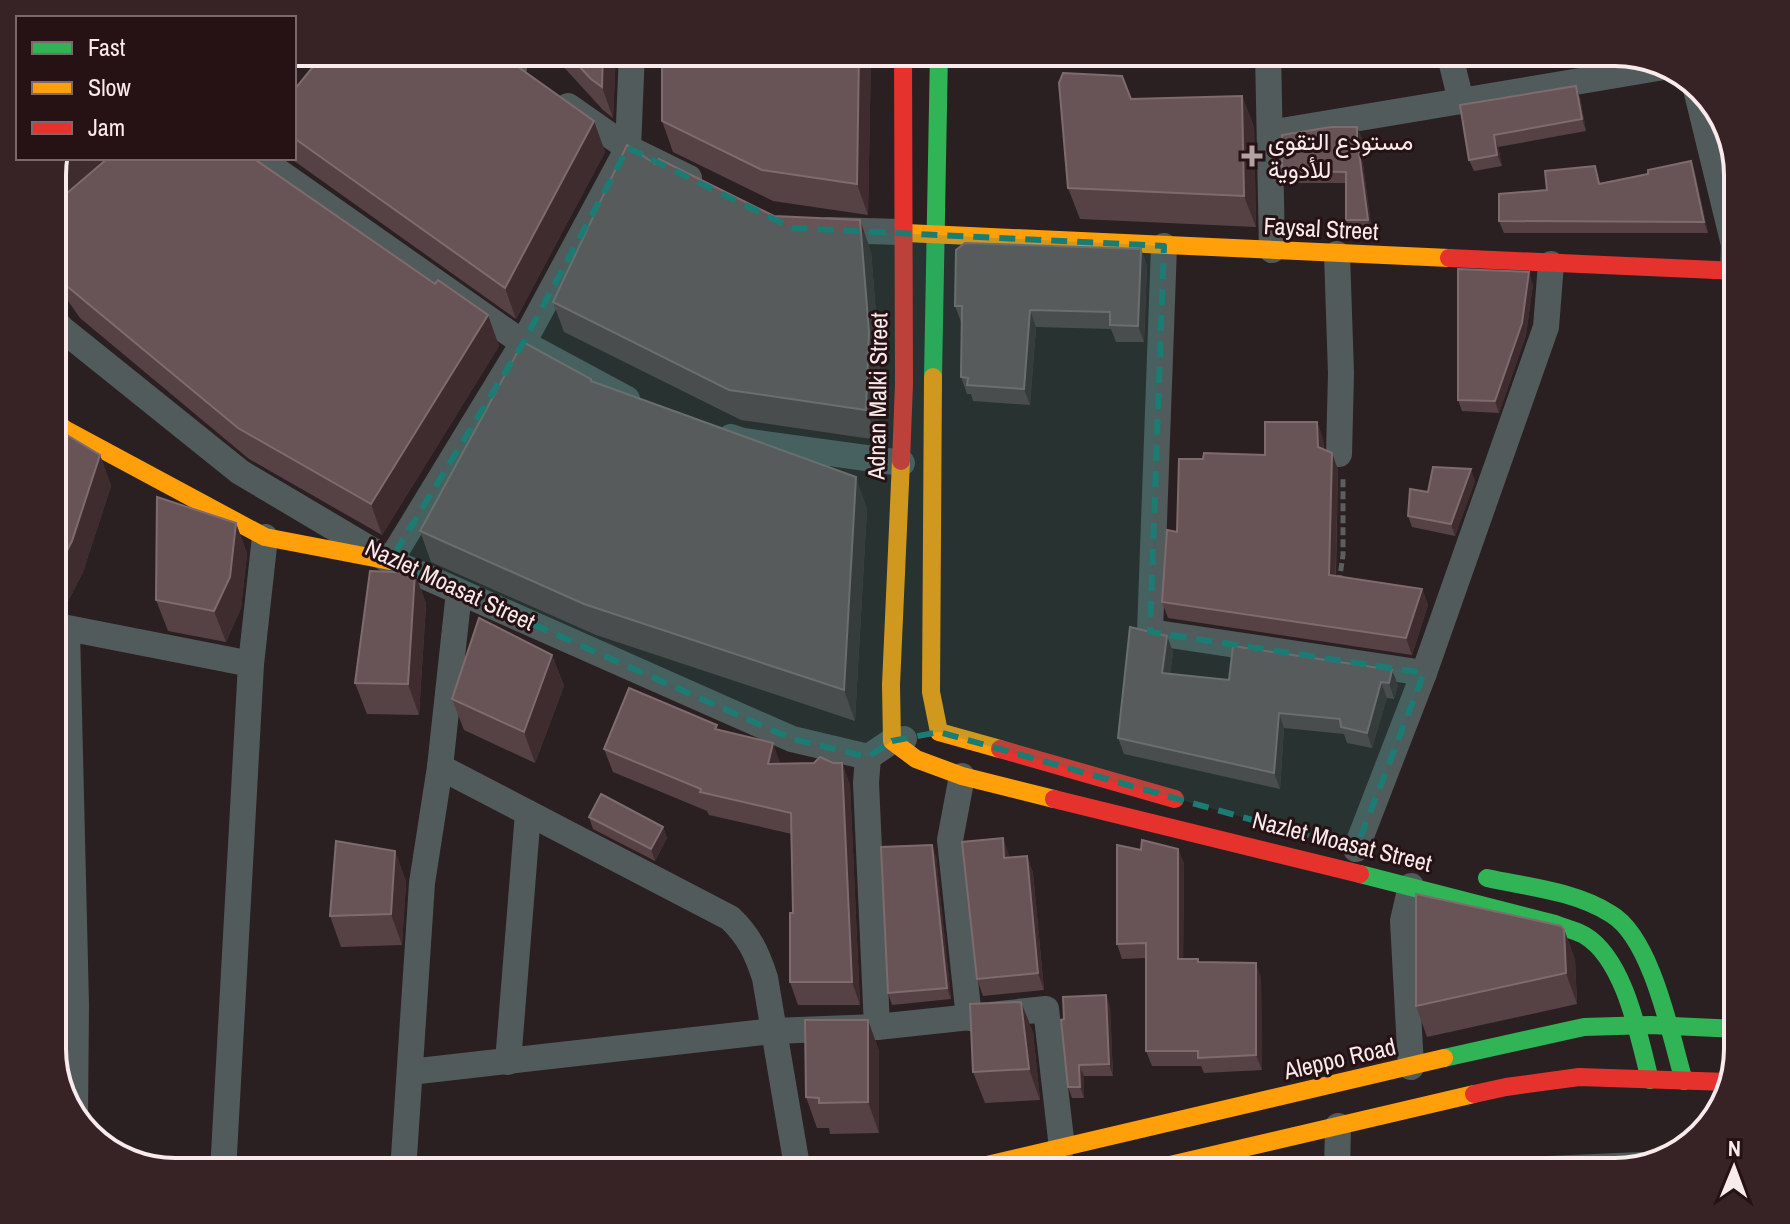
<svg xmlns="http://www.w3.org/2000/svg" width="1790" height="1224" viewBox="0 0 1790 1224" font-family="'Archivo Narrow',Vazirmatn,sans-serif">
<rect width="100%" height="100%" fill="#2b2021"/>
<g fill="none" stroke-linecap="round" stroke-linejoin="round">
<path stroke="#5a5f61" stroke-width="5" stroke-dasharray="8 4" stroke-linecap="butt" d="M1339,583L1343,555V477"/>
<g stroke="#525b5c" stroke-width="26">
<path d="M1268,52L1272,250"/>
<path d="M1449,52L1461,101"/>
<path d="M514,68V52"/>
<path d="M1695,85L1734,245L1733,271"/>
<path d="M568,106L628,148L689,178"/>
<path d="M1270,133L1664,67"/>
<path d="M259,158L523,343L627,399"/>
<path d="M828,230L902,232"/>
<path d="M1164,246L1150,632L1424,673"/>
<path d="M1337,254L1341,373L1339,454"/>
<path d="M52,318L62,329L240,472L390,561L792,739L868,757L892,741L904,739"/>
<path d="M731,437L743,441L902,463"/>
<path d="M390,561L523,343L628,148L632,52"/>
<path d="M52,625L251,664"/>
<path d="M67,630L76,1005L75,1117"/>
<path d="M868,757L866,783L877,1027"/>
<path d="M440,767L730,918C749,936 757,953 765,978L798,1172"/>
<path d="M962,776L950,840L969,1018"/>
<path d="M1356,849L1424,673L1546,327L1551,264"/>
<path d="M1411,886L1403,921L1411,1067"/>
<path d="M508,1062L528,813"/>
<path d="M410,1072L773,1031L877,1027L1046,1009L1062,1148"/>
<path d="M223,1172L251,664L265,537"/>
<path d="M403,1172L422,883L440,767L459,592"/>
<path d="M1337,1172L1338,1126"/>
<path d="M1476,1172L1641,1165"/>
</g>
<g stroke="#30b455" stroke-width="18">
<path d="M933,377L939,52"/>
<path d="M1360,874L1555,924C1564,928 1575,930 1584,935C1625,959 1639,1037 1650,1080"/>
<path d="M1487,878C1528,887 1575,891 1611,914C1652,938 1671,1037 1684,1081"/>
<path d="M1444,1058L1584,1027L1650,1025L1738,1029"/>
</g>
<g stroke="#ff9f0a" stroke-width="18">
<path d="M906,233L1449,258"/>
<path d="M933,377L931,692L939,732L1000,749"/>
<path d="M52,419L66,430L265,537L390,561"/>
<path d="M901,461L891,685L892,741L916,759L962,776L1054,799"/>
<path d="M957,1172L1444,1058"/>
<path d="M1140,1172L1474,1094"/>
</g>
<g stroke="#e5322d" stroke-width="18">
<path d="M1449,258L1738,271"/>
<path d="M901,461L904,384L903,52"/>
<path d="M1000,749L1175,799"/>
<path d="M1054,799L1360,874"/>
<path d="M1474,1094L1506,1087L1579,1077L1728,1082"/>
</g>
</g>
<g fill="#564145">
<path d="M550,52H616L613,118L603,110Z"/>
<path d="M662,52H871L868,215L773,201L673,152L662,121Z"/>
<path d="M294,90L594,121L605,152L516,319L290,158H294Z"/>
<path d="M1242,96L1254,127L1256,227L1080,219L1068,188L1131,99Z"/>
<path d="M1580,97L1586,131L1498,147L1502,166L1474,171L1469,160L1460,105Z"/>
<path d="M1362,138L1361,158L1363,164L1372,232L1350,231L1346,220V183H1287L1282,171Z"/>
<path d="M1691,161L1695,173L1708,233H1504L1499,221L1547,190L1595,166L1600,183L1648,174Z"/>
<path d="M655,164L774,216L871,251L880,363L878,440L741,420L564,332L553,302Z"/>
<path d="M52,206L435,284L488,315L499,346L382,535L249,459L80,318L52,278Z"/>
<path d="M1141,249L1147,266L1144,342H1116L1111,329L1036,327L1030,405L973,401L971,394H967L961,377L962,322H961L955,306Z"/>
<path d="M1533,284L1526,335L1499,413L1462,411L1458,400Z"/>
<path d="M592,381L867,508L855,721L596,635L431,562L420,531Z"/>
<path d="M1317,422L1323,439L1324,449L1332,453L1338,470L1336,576L1422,589L1428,605L1412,655L1168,618L1162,602L1177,532L1203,459L1265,455Z"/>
<path d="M52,426L100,455L111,486L83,572L63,611L52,607Z"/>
<path d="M1475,481L1455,536L1412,527L1408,516L1428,492Z"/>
<path d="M236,523L247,554L241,608L226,642L168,631L156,600Z"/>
<path d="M415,573L426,604L419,715L367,714L355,683Z"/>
<path d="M1167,636L1173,652L1170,674L1229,680L1233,646L1398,685L1394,699L1387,698L1372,748L1347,743L1344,734L1284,728L1280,789L1124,754L1118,738Z"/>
<path d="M552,655L564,686L535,763L464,730L452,699Z"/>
<path d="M720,730L773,743L780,764L842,763L850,785L860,1005H798L790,982L793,913L792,834L709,815L707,811L613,772L604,749Z"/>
<path d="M589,817L663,827L667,838L655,861L593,829Z"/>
<path d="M1003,838L1009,858L1027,856L1033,873L1044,990L983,996L977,979Z"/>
<path d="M1178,849L1184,864L1183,959L1261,978L1262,1070L1204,1073L1201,1066H1152L1146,1051V958L1122,959L1117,944L1141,850Z"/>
<path d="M395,851L406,882L402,945L341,947L330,916Z"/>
<path d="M936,856L951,999L892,1005L888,993Z"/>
<path d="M1564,929L1575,960L1577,1004L1427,1037L1416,1006Z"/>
<path d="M1110,1006L1113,1076H1084V1098H1072L1068,1087Z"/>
<path d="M868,1020L879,1051V1133L830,1134L829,1128H817L806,1097Z"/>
<path d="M1033,1032L1040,1100L985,1103L973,1072Z"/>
</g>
<g fill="#3e2c2f">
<path d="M603,52H616L613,118L602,87Z"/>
<path d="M859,52H871L868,215L857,184Z"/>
<path d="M1576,86L1580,97L1586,131L1582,119Z"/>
<path d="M1242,96L1254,127L1256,227L1244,196Z"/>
<path d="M594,121L605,152L516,319L505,288Z"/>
<path d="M1357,127L1362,138L1361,158L1363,164L1372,232L1368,220L1357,152Z"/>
<path d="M1494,135L1498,147L1502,166L1497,155Z"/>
<path d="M59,158H106L52,205V168L55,161Z"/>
<path d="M1691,161L1695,173L1708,233L1704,222Z"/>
<path d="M860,220L871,251L880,363L878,440L866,410Z"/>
<path d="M1141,249L1147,266L1144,342L1138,326Z"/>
<path d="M1529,272L1533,284L1526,335L1499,413L1495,401Z"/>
<path d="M1030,310L1036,327L1030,405L1024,389Z"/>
<path d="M488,315L499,346L382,535L371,504Z"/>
<path d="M1317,422L1323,439L1324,463L1318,447Z"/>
<path d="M1332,453L1338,470L1335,592L1329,575Z"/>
<path d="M100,455L111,486L83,572L63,611L52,579Z"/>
<path d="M1471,469L1475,481L1455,536L1451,524Z"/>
<path d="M856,477L867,508L855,721L844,690Z"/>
<path d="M236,523L247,554L241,608L226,642L214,611Z"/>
<path d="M415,573L426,604L419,715L408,684Z"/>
<path d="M1422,589L1428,605L1412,655L1406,638Z"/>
<path d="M1167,636L1173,652L1168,689L1162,673Z"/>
<path d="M552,655L564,686L535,763L524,732Z"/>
<path d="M1392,670L1398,685L1394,699L1389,683Z"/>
<path d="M1381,682L1387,698L1372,748L1367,733Z"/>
<path d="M1279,713L1284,728L1280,789L1274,773Z"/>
<path d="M773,743L781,766L768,764Z"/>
<path d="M842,763L850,785L860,1005L852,982Z"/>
<path d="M663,827L667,838L655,861L651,849Z"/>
<path d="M1003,838L1009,855L1011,875L1004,858Z"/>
<path d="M932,845L936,856L951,999L947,988Z"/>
<path d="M1178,849L1184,864L1183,974L1178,959Z"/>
<path d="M395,851L406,882L402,945L391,914Z"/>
<path d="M1027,856L1033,873L1044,990L1038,973Z"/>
<path d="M1564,929L1575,960L1577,1004L1566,973Z"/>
<path d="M1256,963L1261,978L1262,1070L1256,1055Z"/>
<path d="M1106,995L1110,1006L1113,1076L1109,1064Z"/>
<path d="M1021,1002L1033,1032L1040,1100L1029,1069Z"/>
<path d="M868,1020L879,1051V1133L868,1102Z"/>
<path d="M1079,1065L1084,1076V1098L1080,1087Z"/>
</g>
<g fill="#685356" stroke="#7e6b6e" stroke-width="2">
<path d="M325,52H497L594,121L505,288L294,138V90Z"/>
<path d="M566,52H603L602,87L591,79Z"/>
<path d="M662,52H859L857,184L762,170L662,121Z"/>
<path d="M1063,73L1122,76L1131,99L1242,96L1244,196L1068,188L1059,83Z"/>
<path d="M1576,86L1582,119L1494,135L1497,155L1469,160L1460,105Z"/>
<path d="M1331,127H1357V152H1359L1368,220H1346V172L1282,171V135Z"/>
<path d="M627,145L655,164L659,159L774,216L860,220L869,332L866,410L729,390L553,302Z"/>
<path d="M108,158H253L435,284L438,280L488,315L371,504L238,428L68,287L52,264V206Z"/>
<path d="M1691,161L1704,222L1499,221V194L1547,190L1545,171L1595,166L1599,184L1648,174V170Z"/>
<path d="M965,243L1141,249L1138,326L1110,325V312L1030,310L1024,389L967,385L968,378L961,377L962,306H955L956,250Z"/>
<path d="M1458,269L1529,272L1522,323L1495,401L1458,400Z"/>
<path d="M523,342L591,379V381L856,477L844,690L584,604L420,531Z"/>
<path d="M1265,422H1317L1318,447L1332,453L1329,575L1422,589L1406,638L1162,602L1167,530L1177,532L1179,459H1203L1204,453L1265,455Z"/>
<path d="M52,426L100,455L72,541L52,579Z"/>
<path d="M1433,467L1471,469L1451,524L1408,516L1410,489L1428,492Z"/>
<path d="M157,497L236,523L230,577L214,611L156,600Z"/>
<path d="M370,571L415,573L408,684L355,683Z"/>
<path d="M479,618L552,655L524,732L452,699Z"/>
<path d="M1130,627L1167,636L1162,673L1229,680L1233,646L1392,670L1389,683L1381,682L1367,733L1341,727L1340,719L1279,713L1274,773L1118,738Z"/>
<path d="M629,688L717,725L715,729L773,743L768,764L814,763L820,757L833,763H842L852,982H790V913H793L791,813L700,792L701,789L604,749Z"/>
<path d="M601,794L663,827L651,849L589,817Z"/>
<path d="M1003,838L1004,858L1027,856L1038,973L977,979L962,842Z"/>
<path d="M1142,840L1178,849V959H1198V962L1256,963V1055L1198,1058V1051H1146V943L1117,944V845L1141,850Z"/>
<path d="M336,841L395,851L391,914L330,916Z"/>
<path d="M932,845L947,988L888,993L881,847Z"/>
<path d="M1416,894L1561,926L1564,929L1566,973L1416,1006Z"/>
<path d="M1106,995L1109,1064L1079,1065L1080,1087H1068L1061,1020L1064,1019L1063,997Z"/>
<path d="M1021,1002L1029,1069L973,1072L970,1004Z"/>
<path d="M805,1020H868V1102L819,1103V1098L806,1097Z"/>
</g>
<path fill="#1b7c74" fill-opacity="0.2" stroke="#1b7c74" stroke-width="6" stroke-dasharray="16 10" stroke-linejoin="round" d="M628,148L792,228L1164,246L1150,632L1424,673L1356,849L939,732L892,741L868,757L792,739L390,561L523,343Z"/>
<path fill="#b1a3a4" stroke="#261214" stroke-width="3" d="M1248 144h8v8h8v8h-8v8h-8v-8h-8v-8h8z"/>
<g text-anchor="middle" stroke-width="6" stroke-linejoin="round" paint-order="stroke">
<g font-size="24" fill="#f9eaeb" stroke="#261214" text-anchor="start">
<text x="1268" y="150">مستودع التقوى<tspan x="1268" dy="28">للأدوية</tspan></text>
</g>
<g font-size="24" fill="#f9eaeb" stroke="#261214">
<text transform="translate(1321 229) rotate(3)" y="8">Faysal Street</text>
<text transform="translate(878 396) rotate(-89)" y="8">Adnan Malki Street</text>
<text transform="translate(450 585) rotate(25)" y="8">Nazlet Moasat Street</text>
<text transform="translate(1342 842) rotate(14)" y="8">Nazlet Moasat Street</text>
<text transform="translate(1340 1059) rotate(-13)" y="8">Aleppo Road</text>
</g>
</g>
<path d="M0 0H1790V1224H0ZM175 66H1615A109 109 0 0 1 1724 175V1049A109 109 0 0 1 1615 1158H175A109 109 0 0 1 66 1049V175A109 109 0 0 1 175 66Z" fill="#372325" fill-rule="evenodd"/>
<path fill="none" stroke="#f9eaeb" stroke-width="4" d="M175 66H1615A109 109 0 0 1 1724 175V1049A109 109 0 0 1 1615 1158H175A109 109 0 0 1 66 1049V175A109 109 0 0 1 175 66Z"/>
<rect x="16" y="16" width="280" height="144" fill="#261214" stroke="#7a686a" stroke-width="2"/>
<rect x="32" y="42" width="40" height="12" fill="#30b455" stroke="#7a686a" stroke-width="2"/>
<text x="88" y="56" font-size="24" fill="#f9eaeb">Fast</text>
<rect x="32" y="82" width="40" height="12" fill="#ff9f0a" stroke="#7a686a" stroke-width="2"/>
<text x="88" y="96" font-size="24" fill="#f9eaeb">Slow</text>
<rect x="32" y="122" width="40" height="12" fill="#e5322d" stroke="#7a686a" stroke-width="2"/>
<text x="88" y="136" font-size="24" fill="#f9eaeb">Jam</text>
<g transform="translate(1734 1168) rotate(1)" stroke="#261214" stroke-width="6" paint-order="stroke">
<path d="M0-6L14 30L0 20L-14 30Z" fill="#f9eaeb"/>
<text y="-12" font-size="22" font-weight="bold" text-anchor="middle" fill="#f9eaeb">N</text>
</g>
</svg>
